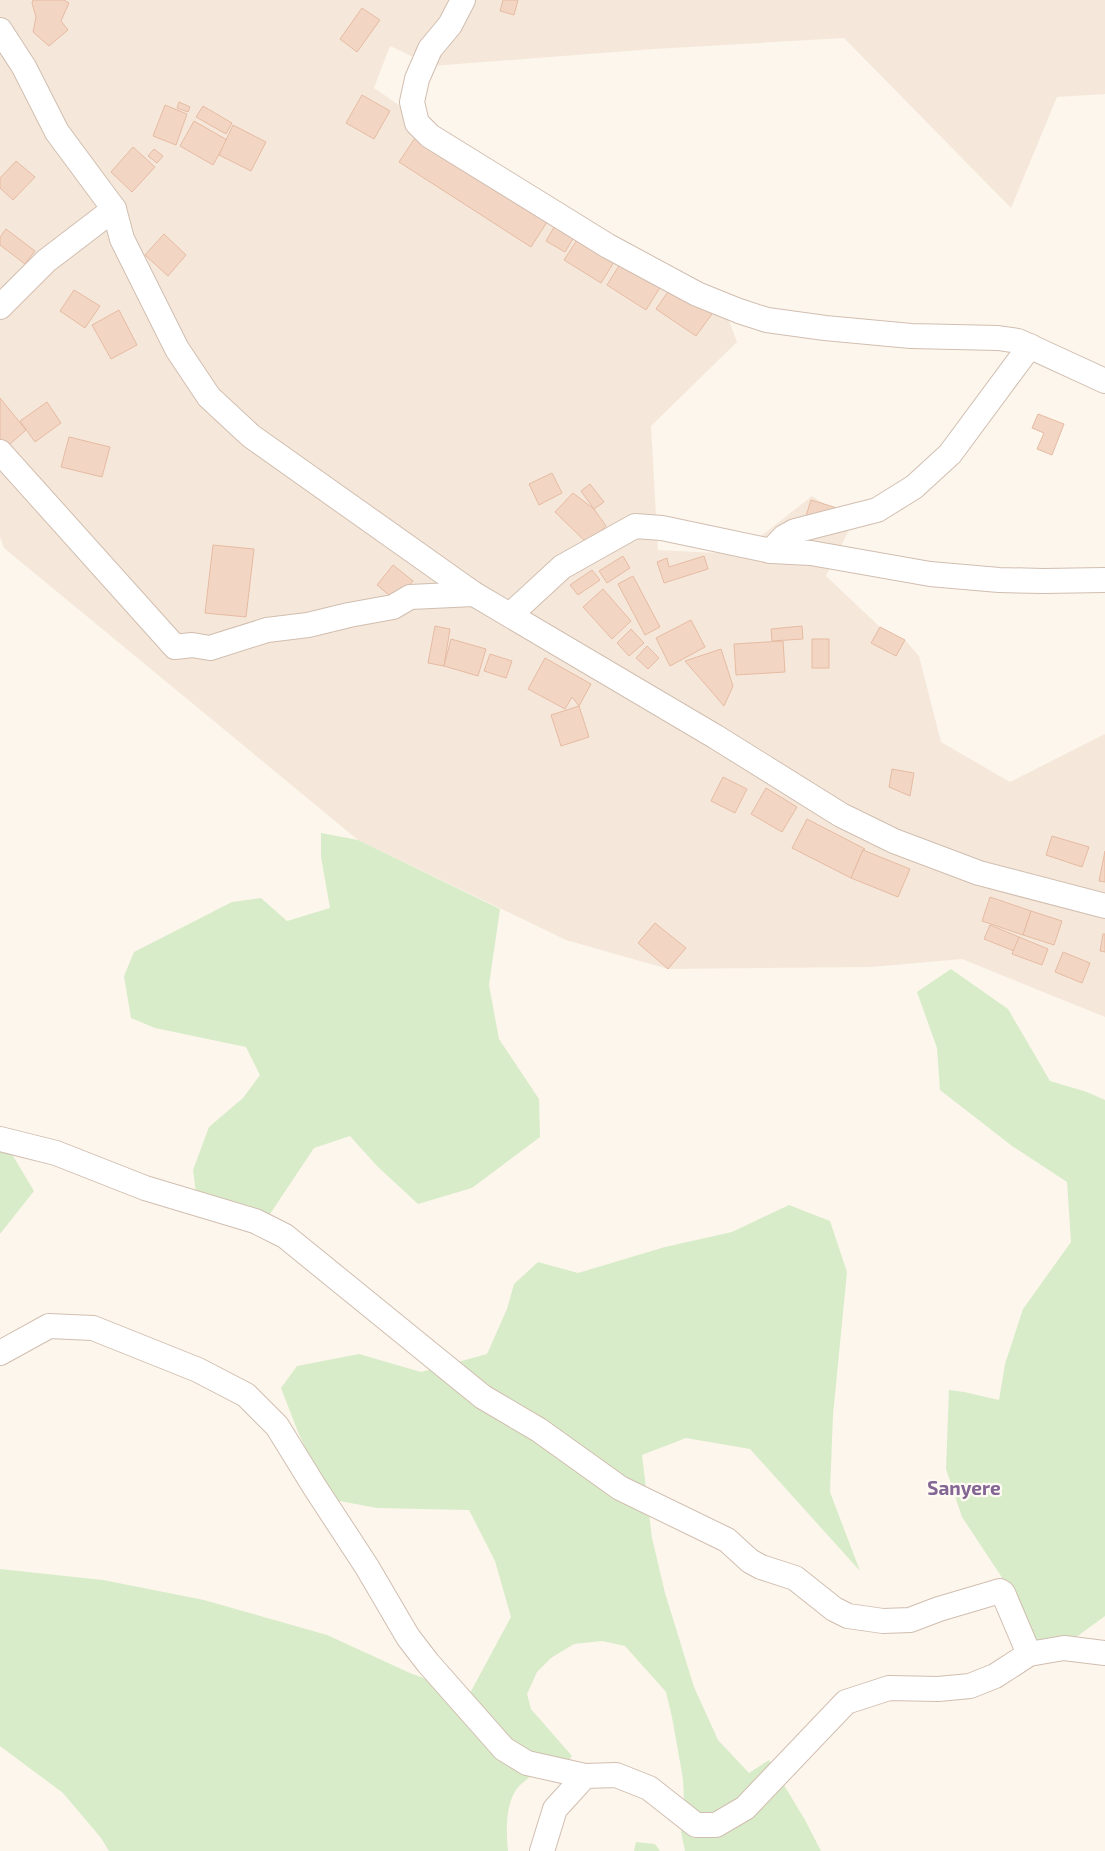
<svg xmlns="http://www.w3.org/2000/svg" width="1105" height="1851" viewBox="0 0 1105 1851" font-family="'Exo 2',sans-serif">
<rect width="100%" height="100%" fill="#fdf6ec"/>
<path fill="#f5e8da" d="M0,0H1105V94L1057,97L1011,208L844,38L654,49L432,66L390,46L374,88L534,198L719,295L737,342L651,426L658,550L738,554L812,496L853,522L826,576L880,627L905,640L919,656L941,742L1010,782L1105,734V1017L962,959L871,967L668,969L566,940L358,840L4,548L0,537Z"/>
<g fill="#d8ecc9">
<path d="M321,833L358,840L500,909L489,985L499,1039L539,1099L540,1137L472,1188L418,1204L377,1166L350,1136L314,1148L270,1214L222,1220L198,1208L193,1170L209,1127L243,1098L260,1075L246,1047L155,1028L131,1018L124,976L134,952L232,902L261,898L287,921L330,908L321,857Z"/>
<path d="M951,969L1008,1009L1050,1081L1087,1092L1105,1100V1616L1045,1660L1009,1598L1001,1576L962,1517L946,1469L949,1390L964,1392L999,1400L1005,1364L1023,1309L1071,1242L1067,1182L1012,1146L940,1090L937,1048L917,992Z"/>
<path d="M0,1144L7,1146L34,1191L0,1234Z"/>
<path d="M789,1205L830,1221L847,1272L833,1415L830,1492L860,1571L750,1449L686,1438L642,1455L652,1538L665,1593L694,1687L718,1740L749,1773L769,1760L805,1820L821,1851H685L681,1832L684,1799L683,1779L672,1717L666,1692L625,1646L602,1641L574,1644L551,1658L537,1672L527,1694L531,1709L572,1756L556,1778L537,1771C531,1776 525,1781 519,1786C505,1802 506,1831 508,1851H109L101,1838L63,1793L0,1746V1569L103,1580L204,1600L327,1635L410,1673L469,1695L511,1617L495,1561L469,1510L377,1508L329,1499L298,1432L281,1388L297,1366L359,1354L421,1372L487,1354L507,1309L514,1284L538,1262L578,1273L665,1247L732,1232Z"/>
<path d="M636,1842L655,1844L660,1851H634Z"/>
</g>
<g fill="#f3d5c3" stroke="#e6bba3">
<path d="M33,0H64L69,3L61,21L68,30L49,46L33,32L36,17L32,3Z"/>
<path d="M503,0H518L514,15L500,11Z"/>
<path d="M362,8L380,20L357,52L340,39Z"/>
<path d="M362,95L390,111L374,139L346,123Z"/>
<path d="M179,102L190,107L188,112L177,108Z"/>
<path d="M165,105L187,114L176,145L153,136Z"/>
<path d="M203,106L232,123L226,134L196,117Z"/>
<path d="M194,121L227,140L213,165L180,146Z"/>
<path d="M233,125L266,142L251,171L219,155Z"/>
<path d="M415,138L547,222L531,247L399,162Z"/>
<path d="M133,147L155,167L132,192L111,172Z"/>
<path d="M154,149L163,156L157,163L148,156Z"/>
<path d="M16,161L35,177L13,200L0,188V178Z"/>
<path d="M557,222L576,234L565,252L546,241Z"/>
<path d="M6,229L35,251L25,264L0,245V237Z"/>
<path d="M164,234L186,255L168,276L145,255Z"/>
<path d="M577,240L614,262L601,283L564,260Z"/>
<path d="M622,261L661,286L646,310L607,285Z"/>
<path d="M672,286L712,314L696,336L656,309Z"/>
<path d="M74,290L100,306L85,328L60,311Z"/>
<path d="M119,310L137,345L111,359L92,325Z"/>
<path d="M0,398L26,430L3,450L0,447Z"/>
<path d="M47,402L61,423L35,442L20,421Z"/>
<path d="M1038,414L1064,424L1052,455L1037,449L1044,433L1032,428Z"/>
<path d="M69,437L110,447L102,477L61,467Z"/>
<path d="M552,473L562,493L539,505L529,484Z"/>
<path d="M590,484L604,502L594,509L581,491Z"/>
<path d="M573,493L594,509L606,526L588,544L555,512Z"/>
<path d="M811,500L837,508L805,519Z"/>
<path d="M213,545L254,549L246,617L205,613Z"/>
<path d="M623,556L630,568L607,583L599,571Z"/>
<path d="M704,556L708,569L664,583L657,562L667,558L669,567Z"/>
<path d="M393,565L413,581L396,601L377,585Z"/>
<path d="M592,570L600,580L578,595L570,585Z"/>
<path d="M633,576L660,627L645,635L618,584Z"/>
<path d="M603,589L631,621L612,639L583,607Z"/>
<path d="M691,620L705,647L670,666L656,638Z"/>
<path d="M435,626L450,629L444,666L428,663Z"/>
<path d="M802,626L803,639L772,641L771,629Z"/>
<path d="M880,627L905,640L896,656L871,643Z"/>
<path d="M631,629L644,643L629,656L617,643Z"/>
<path d="M451,639L486,649L478,676L444,666Z"/>
<rect x="812" y="639" width="17" height="29"/>
<path d="M783,641L785,672L736,675L734,644Z"/>
<path d="M647,646L659,658L648,669L636,658Z"/>
<path d="M721,649L733,686L724,706L685,661Z"/>
<path d="M490,654L512,661L506,678L484,671Z"/>
<path d="M545,658L591,684L579,706L572,697L565,709L528,689Z"/>
<path d="M579,706L589,737L561,746L551,715Z"/>
<path d="M892,769L914,773L910,796L889,787Z"/>
<path d="M723,777L747,789L735,813L711,801Z"/>
<path d="M766,788L797,807L782,832L751,814Z"/>
<path d="M807,819L865,849L863,850L851,878L792,848Z"/>
<path d="M1052,836L1089,847L1082,867L1046,855Z"/>
<path d="M863,850L910,869L898,897L851,878Z"/>
<path d="M1105,851V882L1099,881Z"/>
<path d="M990,897L1031,911L1023,935L982,921Z"/>
<path d="M1031,911L1062,921L1054,945L1023,935Z"/>
<path d="M655,923L686,948L668,969L638,943Z"/>
<path d="M990,925L1019,937L1014,951L984,939Z"/>
<path d="M1103,934H1105V952L1100,951Z"/>
<path d="M1019,937L1048,949L1042,965L1012,954Z"/>
<path d="M1063,952L1090,963L1082,983L1055,972Z"/>
</g>
<g fill="none" stroke-linecap="round" stroke-linejoin="round">
<g stroke="#d1beb0" stroke-width="26">
<g id="minor">
<path d="M463,0L450,25L430,49L417,79L412,102L417,123L430,136L608,246L697,294L739,311L767,320L825,328L911,336L998,338L1018,341L1105,381"/>
<path d="M0,30L24,67L57,132L114,209L122,239L177,349L209,397L251,436L474,594L716,737L841,815L894,841L979,873L1105,906"/>
<path d="M0,307L46,261L114,209"/>
<path d="M0,452L175,647L192,645L210,648L267,630L308,625L349,615L393,607L410,597L474,594"/>
<path d="M771,551L784,537L795,531L877,510L914,487L950,454L1030,346"/>
<path d="M510,615L562,567L635,526L662,528L771,551L811,553L930,574L999,580L1044,581L1105,580"/>
<path d="M0,1139L56,1153L145,1188L255,1221L285,1236L483,1397L539,1430L620,1488L727,1540L750,1561L761,1567L795,1578L834,1609L848,1616L883,1621L910,1620L939,1609L1000,1591L1003,1593L1029,1654"/>
<path d="M0,1353L49,1326L93,1328L198,1370L246,1395L277,1426L314,1486L367,1567L408,1637L428,1663L504,1749L527,1763L585,1776"/>
<path d="M542,1851L555,1809L585,1776L616,1775L649,1788L696,1825H716L745,1808L846,1702L889,1688L938,1689L970,1686L995,1676L1029,1654L1064,1648L1105,1653"/>
</g>
</g>
<use href="#minor" stroke="#fff" stroke-width="24"/>
</g>
<g text-anchor="middle" stroke-width="4.5" stroke-linejoin="round" paint-order="stroke">
<g font-size="19" font-weight="bold" fill="#846695" stroke="#fffaf3">
<text x="964" y="1495">Sanyere</text>
</g>
</g>
</svg>
